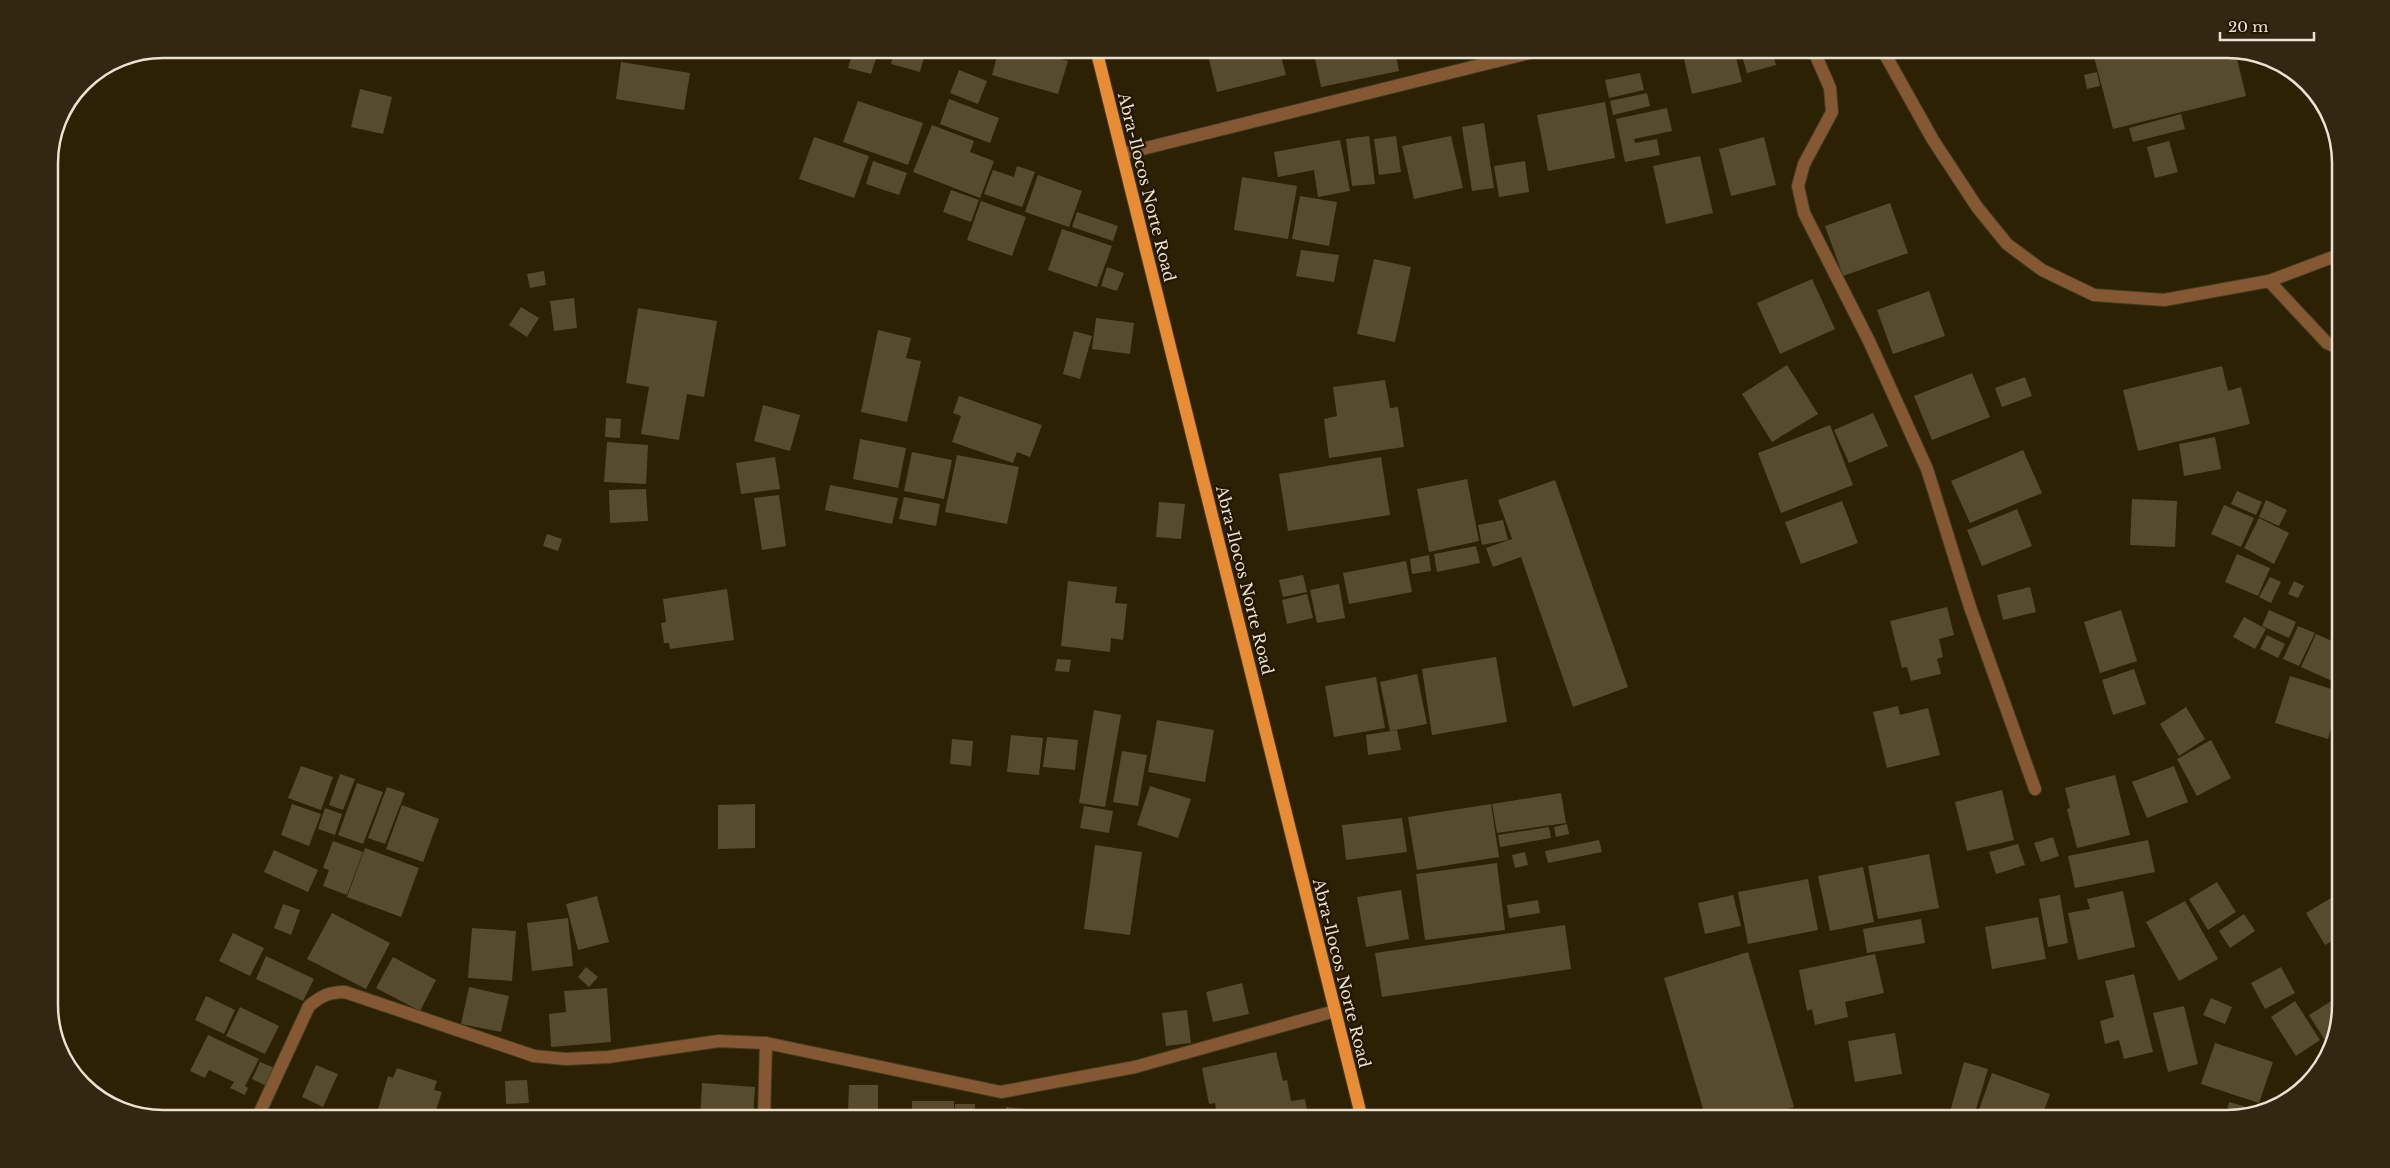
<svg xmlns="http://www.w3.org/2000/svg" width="2390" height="1168" viewBox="0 0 2390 1168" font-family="'Libre Baskerville',serif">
<rect width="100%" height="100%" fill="#2c2103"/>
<g fill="#574b2d">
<path d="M854,49H879L871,74L848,68Z"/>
<path d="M895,49L924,57L920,72L891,64Z"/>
<path d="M923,49H939L938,53Z"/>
<path d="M999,49H1023L1068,61L1058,94L992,75Z"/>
<path d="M1224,49H1279L1286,75L1217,92L1209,59L1226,55Z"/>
<path d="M1313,49H1395L1399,71L1321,87Z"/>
<path d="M1727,49H1734L1742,82L1692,94L1684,59Z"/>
<path d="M1740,49H1772L1776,65L1747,73Z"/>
<path d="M2127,49L2235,51L2246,96L2113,129L2094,57Z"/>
<path d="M621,62L690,73L684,110L616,99Z"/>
<path d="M959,70L987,81L978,104L950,93Z"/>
<path d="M2097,72L2100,86L2087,89L2084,75Z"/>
<path d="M1640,73L1644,90L1609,98L1605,80Z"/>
<path d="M360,89L392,97L383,134L351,127Z"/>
<path d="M1647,93L1650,106L1613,115L1610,101Z"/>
<path d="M949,99L999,118L990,143L940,124Z"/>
<path d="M858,101L923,123L908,165L843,142Z"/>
<path d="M1605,102L1615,158L1548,171L1537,115Z"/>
<path d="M1667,108L1672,131L1634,139L1635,143L1657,139L1660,155L1625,162L1616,119Z"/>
<path d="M2181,114L2185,129L2133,142L2129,128Z"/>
<path d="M1484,123L1494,188L1472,191L1462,127Z"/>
<path d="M932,125L974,141L970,152L994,161L980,198L913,172Z"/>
<path d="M1369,136L1375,184L1352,186L1346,139Z"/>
<path d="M1396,136L1401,172L1379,175L1374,139Z"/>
<path d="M1451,136L1463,188L1414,199L1402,146Z"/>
<path d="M814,137L869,156L854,198L799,179Z"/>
<path d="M1764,137L1776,185L1731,196L1719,149Z"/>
<path d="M1340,140L1350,191L1318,197L1314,170L1278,177L1274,152Z"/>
<path d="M2169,141L2178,172L2155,178L2147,147Z"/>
<path d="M1700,156L1713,213L1666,224L1653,166Z"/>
<path d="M873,161L907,173L899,195L866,184Z"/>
<path d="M1525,161L1529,192L1499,197L1494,166Z"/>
<path d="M1017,166L1035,172L1022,207L984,194L993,170L1014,177Z"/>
<path d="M1038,175L1082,191L1069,227L1025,212Z"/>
<path d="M1242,177L1297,186L1288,239L1234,230Z"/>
<path d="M951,190L979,200L971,222L943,212Z"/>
<path d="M1300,196L1337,202L1329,246L1292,239Z"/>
<path d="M981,201L1026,217L1012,256L967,240Z"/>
<path d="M1890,203L1908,253L1843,276L1825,226Z"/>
<path d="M1077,212L1118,226L1113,241L1072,227Z"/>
<path d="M1062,229L1112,246L1097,287L1048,270Z"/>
<path d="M1301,250L1339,255L1334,282L1296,276Z"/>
<path d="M1374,259L1411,267L1395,342L1357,334Z"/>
<path d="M1107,267L1124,273L1117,291L1101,286Z"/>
<path d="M544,271L546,285L530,288L527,274Z"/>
<path d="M1812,279L1835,329L1780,354L1757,303Z"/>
<path d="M1929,291L1945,336L1893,354L1877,310Z"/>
<path d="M574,298L577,328L554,331L550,301Z"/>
<path d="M521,307L539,318L527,337L509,325Z"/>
<path d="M638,308L717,321L704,397L687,394L679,440L641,434L649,387L626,383Z"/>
<path d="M1096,318L1134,323L1130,354L1092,349Z"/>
<path d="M878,330L911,338L906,358L921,361L907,422L861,412Z"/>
<path d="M1074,331L1092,336L1080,379L1063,374Z"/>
<path d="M1787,365L1818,414L1772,442L1742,394Z"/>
<path d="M2222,366L2228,391L2241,387L2250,424L2138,451L2123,390Z"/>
<path d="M1972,373L1990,417L1932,440L1914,396Z"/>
<path d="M2025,377L2032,396L2002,407L1995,388Z"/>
<path d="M1385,380L1390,408L1398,407L1404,447L1329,458L1324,419L1337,416L1333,387Z"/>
<path d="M959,396L1042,425L1030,457L1017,452L1013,463L952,442L961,416L953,413Z"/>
<path d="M763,405L800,415L790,451L754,441Z"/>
<path d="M1873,413L1888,446L1849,463L1834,430Z"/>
<path d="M606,418L621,419L620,438L605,437Z"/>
<path d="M1830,425L1853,485L1781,513L1758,453Z"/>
<path d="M2215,437L2221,469L2184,476L2179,444Z"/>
<path d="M860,439L906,448L898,488L853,479Z"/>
<path d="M607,442L648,445L646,484L604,482Z"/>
<path d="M2023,450L2042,493L1970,523L1951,481Z"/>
<path d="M912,452L952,460L944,499L904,491Z"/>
<path d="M957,455L1019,467L1007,524L945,512Z"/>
<path d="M775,457L780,489L741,494L736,463Z"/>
<path d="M1381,457L1390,515L1288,531L1279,474Z"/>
<path d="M1467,479L1479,541L1429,552L1417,489Z"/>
<path d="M1555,480L1628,687L1573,707L1521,557L1493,567L1486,548L1512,539L1498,500Z"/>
<path d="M830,485L898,498L892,524L825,510Z"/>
<path d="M646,489L648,521L610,523L609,490Z"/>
<path d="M2237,491L2262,502L2256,515L2231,504Z"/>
<path d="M779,495L786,546L762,550L754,498Z"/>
<path d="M904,497L940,504L936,526L899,519Z"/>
<path d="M2132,499L2177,501L2175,547L2130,545Z"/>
<path d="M2266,500L2287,510L2279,526L2259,517Z"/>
<path d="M1842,501L1858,543L1801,564L1785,522Z"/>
<path d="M1159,502L1185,504L1181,539L1156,537Z"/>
<path d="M2224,505L2254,518L2241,547L2211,534Z"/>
<path d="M2017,509L2032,546L1982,566L1967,530Z"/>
<path d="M2259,518L2289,533L2274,564L2244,548Z"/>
<path d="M1503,520L1508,540L1482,545L1478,525Z"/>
<path d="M547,534L562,539L558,551L543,546Z"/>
<path d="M1476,546L1480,563L1437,572L1434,554Z"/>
<path d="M2237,554L2270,568L2258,596L2225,582Z"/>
<path d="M1429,555L1431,571L1412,574L1410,559Z"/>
<path d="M1406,561L1412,592L1349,604L1343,573Z"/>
<path d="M1303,575L1307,592L1283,597L1279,580Z"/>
<path d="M2270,577L2281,582L2271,603L2259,597Z"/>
<path d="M1068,581L1117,587L1115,603L1127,604L1123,640L1111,638L1110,652L1061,646Z"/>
<path d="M2294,581L2304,586L2298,598L2288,594Z"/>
<path d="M1339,584L1345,618L1317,623L1310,590Z"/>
<path d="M2030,587L2036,612L2003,620L1997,595Z"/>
<path d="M727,589L734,640L670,649L669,643H664L661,623L666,622L663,599Z"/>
<path d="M1307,594L1313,618L1287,624L1282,600Z"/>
<path d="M1947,607L1954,635L1939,639L1943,657L1937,659L1941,674L1911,681L1907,667L1902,668L1890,621Z"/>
<path d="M2121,610L2137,661L2100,673L2084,622Z"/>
<path d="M2269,610L2296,622L2289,638L2262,626Z"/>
<path d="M2244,617L2266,629L2255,649L2233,637Z"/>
<path d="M2298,626L2315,633L2299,666L2283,659Z"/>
<path d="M2316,634L2341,645V685L2301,667Z"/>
<path d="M2267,635L2285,644L2278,658L2260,649Z"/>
<path d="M1496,657L1507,722L1432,735L1422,669Z"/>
<path d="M1057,659L1071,660L1069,672L1055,671Z"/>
<path d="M2134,669L2146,704L2113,715L2102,680Z"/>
<path d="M1417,674L1427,724L1390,731L1380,682Z"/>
<path d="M2290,676L2341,692L2328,739L2275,723Z"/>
<path d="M1376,677L1385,728L1334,737L1325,686Z"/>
<path d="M1898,706L1900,715L1928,708L1940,755L1887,768L1873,712Z"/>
<path d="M2186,707L2205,739L2179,756L2160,724Z"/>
<path d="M1094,710L1121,715L1105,807L1079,803Z"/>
<path d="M1157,720L1214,730L1205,782L1148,772Z"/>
<path d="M1397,730L1401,750L1368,755L1366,735Z"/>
<path d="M1011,735L1043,738L1039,775L1007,772Z"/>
<path d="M1047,737L1078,740L1075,770L1043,767Z"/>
<path d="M952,739L973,741L971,766L950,764Z"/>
<path d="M2211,740L2231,778L2197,796L2177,759Z"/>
<path d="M1122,751L1147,755L1138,806L1113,802Z"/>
<path d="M301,766L333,777L321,810L288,798Z"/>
<path d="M2174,766L2188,802L2147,818L2132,782Z"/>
<path d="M2341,770V806L2332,804Z"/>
<path d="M340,774L355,779L343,810L329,805Z"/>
<path d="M2115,775L2130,835L2077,848L2067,809L2070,808L2065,788Z"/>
<path d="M357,783L383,792L363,844L338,835Z"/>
<path d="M1150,786L1191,799L1178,838L1137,825Z"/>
<path d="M387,787L405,793L385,844L368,838Z"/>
<path d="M2002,790L2014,840L1967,851L1955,802Z"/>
<path d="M1561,793L1566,823L1497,833L1492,804Z"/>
<path d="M292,804L321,814L309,846L281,835Z"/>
<path d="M755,804V848L718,849V805Z"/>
<path d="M1491,804L1499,857L1417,870L1408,817Z"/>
<path d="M402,805L439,819L423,862L386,849Z"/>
<path d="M1084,806L1113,811L1109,833L1080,828Z"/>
<path d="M325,808L342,814L335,835L318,829Z"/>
<path d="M1402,818L1407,852L1346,860L1342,825Z"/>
<path d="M1567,824L1569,834L1556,837L1554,827Z"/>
<path d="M1549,827L1551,838L1500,847L1498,835Z"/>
<path d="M2053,837L2059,856L2041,862L2034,843Z"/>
<path d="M1599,840L1602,852L1548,863L1545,851Z"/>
<path d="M2148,840L2155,872L2075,888L2068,856Z"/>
<path d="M333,841L363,852L347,895L323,886L329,870L323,868Z"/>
<path d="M2018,844L2025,865L1996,874L1989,852Z"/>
<path d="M1095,845L1142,852L1130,935L1084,929Z"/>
<path d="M365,848L419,868L401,917L347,897Z"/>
<path d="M274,850L318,870L308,892L264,872Z"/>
<path d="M1525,852L1528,865L1515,868L1512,855Z"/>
<path d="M1929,854L1939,908L1878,919L1868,866Z"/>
<path d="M1497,863L1505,930L1425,940L1416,874Z"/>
<path d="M1863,867L1874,922L1830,931L1818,876Z"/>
<path d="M1808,879L1818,930L1748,944L1738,892Z"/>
<path d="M2217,882L2236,912L2208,930L2189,899Z"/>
<path d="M1401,890L1409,939L1366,947L1357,897Z"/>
<path d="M2123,891L2135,947L2078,960L2068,913L2090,909L2087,899Z"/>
<path d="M2341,892V936L2325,945L2306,913Z"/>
<path d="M1733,895L1741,926L1705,934L1698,903Z"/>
<path d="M2060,895L2068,943L2048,947L2039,899Z"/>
<path d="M597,896L609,942L578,950L566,904Z"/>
<path d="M1538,900L1540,913L1509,918L1507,905Z"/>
<path d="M2185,901L2218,959L2179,981L2146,922Z"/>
<path d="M283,904L300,910L291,935L274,928Z"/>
<path d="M332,913L390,943L366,989L307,959Z"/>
<path d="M2244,914L2255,931L2230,948L2219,931Z"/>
<path d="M2038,917L2046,959L1992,969L1985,927Z"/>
<path d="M568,918L573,966L532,971L527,923Z"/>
<path d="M1921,919L1925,943L1867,953L1863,929Z"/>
<path d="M1565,925L1571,969L1382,997L1375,953Z"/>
<path d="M472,928L516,931L512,981L468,978Z"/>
<path d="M233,933L264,948L250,976L219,961Z"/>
<path d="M2341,949V972L2331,955Z"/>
<path d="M1748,952L1794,1107L1751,1119H1706L1664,978Z"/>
<path d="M1875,954L1884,993L1845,1002L1848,1017L1815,1025L1812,1009L1807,1011L1799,970Z"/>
<path d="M266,956L314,979L303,1001L256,979Z"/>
<path d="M393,957L436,980L420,1011L376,988Z"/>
<path d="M586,967L598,977L589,987L578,977Z"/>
<path d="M2281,967L2295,993L2265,1009L2251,983Z"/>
<path d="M2134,974L2153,1052L2124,1059L2119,1040L2105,1044L2100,1021L2114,1017L2105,981Z"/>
<path d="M1242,983L1249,1014L1213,1022L1206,992Z"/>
<path d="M469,987L509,996L501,1032L461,1024Z"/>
<path d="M607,988L611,1042L551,1047L549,1014L566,1012L564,991Z"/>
<path d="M2341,995V1005L2331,1050L2309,1015Z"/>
<path d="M206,996L235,1010L224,1034L195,1020Z"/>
<path d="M2211,998L2232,1007L2225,1024L2203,1015Z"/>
<path d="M2295,1001L2320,1040L2296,1056L2271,1017Z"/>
<path d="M2184,1006L2198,1064L2168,1072L2153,1013Z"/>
<path d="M240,1007L279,1026L265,1054L226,1036Z"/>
<path d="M1187,1010L1191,1043L1166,1046L1162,1013Z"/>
<path d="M1895,1033L1902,1074L1855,1082L1848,1041Z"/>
<path d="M208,1035L259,1059L245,1086L248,1088L245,1095L230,1088L234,1082L209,1070L205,1078L190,1071Z"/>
<path d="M2215,1043L2273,1062L2259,1103L2201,1084Z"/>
<path d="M1276,1052L1283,1081L1287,1080L1291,1101L1305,1099L1309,1119H1218L1215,1103L1209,1104L1202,1068Z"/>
<path d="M260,1062L277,1069L269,1087L252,1079Z"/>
<path d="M1964,1062L1988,1069L1973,1119H1948Z"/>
<path d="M316,1065L338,1074L323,1107L302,1097Z"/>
<path d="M397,1068L437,1081L434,1090L442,1092L433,1119H375L388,1076L393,1078Z"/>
<path d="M1992,1073L2050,1094L2041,1119L1976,1118Z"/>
<path d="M527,1080L529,1103L506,1104L505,1081Z"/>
<path d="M702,1083L755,1087L753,1119H700Z"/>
<path d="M849,1085H878V1112H848Z"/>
<rect x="912" y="1101" width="42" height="18"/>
<path d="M2229,1102L2254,1109L2253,1111L2225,1119Z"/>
<rect x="955" y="1104" width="20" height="15"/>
<path d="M1006,1107L1036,1110L1035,1119H1005Z"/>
<path d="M148,1115L188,1116V1119H163Z"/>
<path d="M1902,1115V1119H1850V1117Z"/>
<rect x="846" y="1116" width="35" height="3"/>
</g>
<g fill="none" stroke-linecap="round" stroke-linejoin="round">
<g stroke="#473c20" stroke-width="14">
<g id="minor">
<path d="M1813,49L1830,88L1832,112L1804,164L1798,186L1804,213L1869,341L1927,469L1970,607L2035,789"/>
<path d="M1882,49L1933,140L1977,207L2007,244L2042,270L2094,295L2164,300L2269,281L2341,254"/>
<path d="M1122,154L1545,49"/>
<path d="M2269,281L2327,343L2341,349"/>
<path d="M259,1114L309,1006C321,996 329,992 345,992L534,1056L566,1059L608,1057L719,1041L766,1043L1001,1092L1135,1067L1335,1011"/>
<path d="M764,1119L766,1043"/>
</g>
</g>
<g stroke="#473c20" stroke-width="14">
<path id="major" d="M1096,49L1362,1119"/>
</g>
<use href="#minor" stroke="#855834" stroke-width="12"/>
<use href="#major" stroke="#e88c36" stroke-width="12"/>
</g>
<g text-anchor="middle" stroke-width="4.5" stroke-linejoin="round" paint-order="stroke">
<g font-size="16" fill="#eae2d1" stroke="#231700">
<text transform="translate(1147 187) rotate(76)" y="6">Abra-Ilocos Norte Road</text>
<text transform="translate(1245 580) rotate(76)" y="6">Abra-Ilocos Norte Road</text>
<text transform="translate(1342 973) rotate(76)" y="6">Abra-Ilocos Norte Road</text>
</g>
</g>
<path d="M0 0H2390V1168H0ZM163 58H2227A105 105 0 0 1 2332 163V1005A105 105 0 0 1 2227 1110H163A105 105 0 0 1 58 1005V163A105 105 0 0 1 163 58Z" fill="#332711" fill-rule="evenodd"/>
<path fill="none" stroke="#eae2d1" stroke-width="2.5" d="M163 58H2227A105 105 0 0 1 2332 163V1005A105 105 0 0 1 2227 1110H163A105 105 0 0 1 58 1005V163A105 105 0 0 1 163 58Z"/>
<path d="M2220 32v8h94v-8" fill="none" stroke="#eae2d1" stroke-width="2.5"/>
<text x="2228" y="32" font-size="15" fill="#eae2d1" stroke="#231700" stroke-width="4" paint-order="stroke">20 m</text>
</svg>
